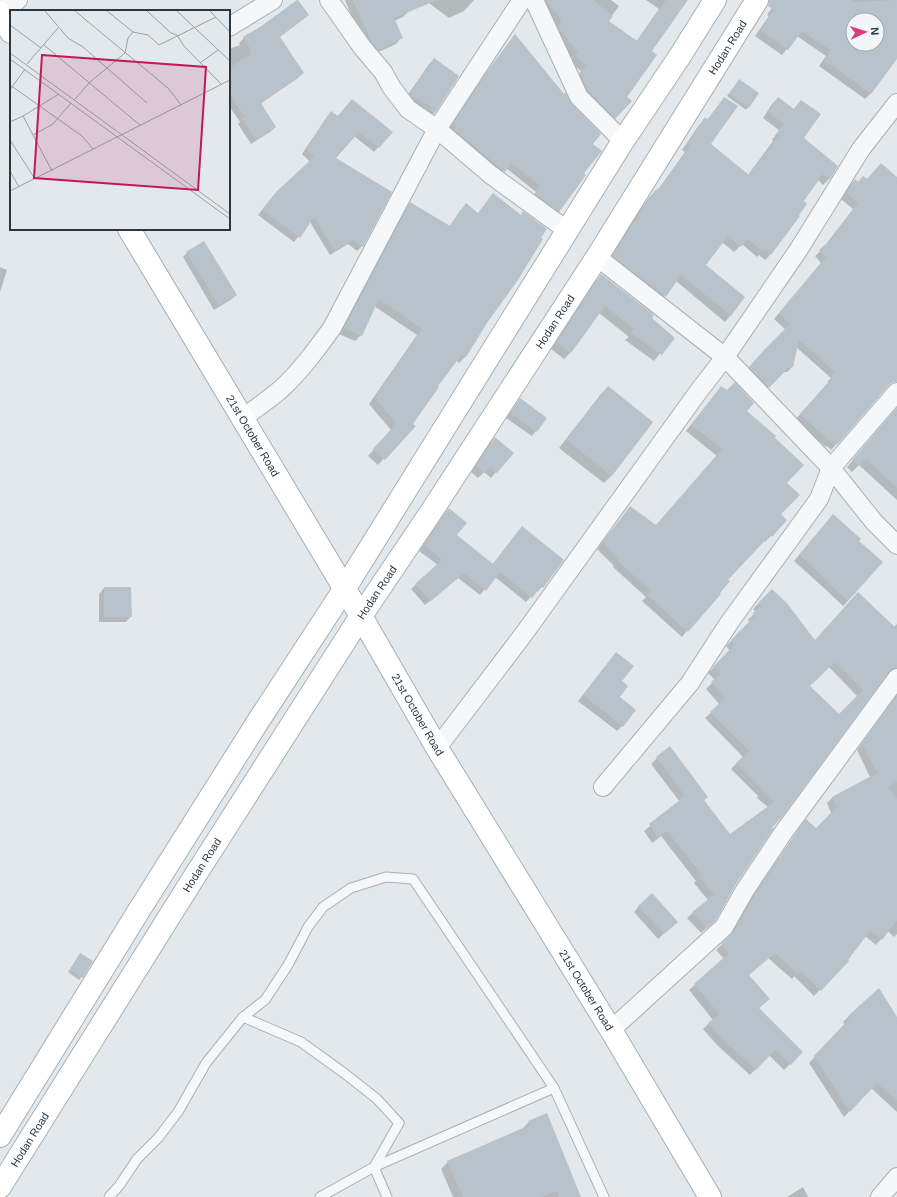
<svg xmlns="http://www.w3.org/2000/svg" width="897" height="1197" viewBox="0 0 897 1197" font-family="Arial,sans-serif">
<rect width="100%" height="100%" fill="#e2e8eb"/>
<g fill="#0003" fill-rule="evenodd">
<path d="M345,0H405L409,11L403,17L394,21L401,38L396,44L372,55L360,36Z"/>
<path d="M425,0H474L464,11L449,18Z"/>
<path d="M542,0H611L619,6L608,21L636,42L659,9L646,0H687L650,52L615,118L609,123L574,80L581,71L570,62L573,59L553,33L558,28L541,8Z"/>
<path d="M777,0H897V39L877,41V20H853V44H877V43L897,57L870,94L865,99L819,66L826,56L797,36L782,55L755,36L769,16L767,15Z"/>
<path d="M308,15L279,37L303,73L298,78L260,104L275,127L270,132L251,144L238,124L240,122L229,106V49L240,45L239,43L244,38L260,28Z"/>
<path d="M515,35L591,144L583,174L559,211L553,217L530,200L536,192L506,168L498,177L448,130L479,83L510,41Z"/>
<path d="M434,59L458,76L434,113L429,118L405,99L429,64Z"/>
<path d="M737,83L758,94L746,110L727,96Z"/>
<path d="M724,98L710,145L748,175L773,141L772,140L779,130L763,118L772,104L778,98L793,110L801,101L803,139L837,166L829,179L823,185L818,180L802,201L771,254L765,260L759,255L757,257L742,244L734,252L722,242L705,265L743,297L730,316L725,322L676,281L659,303L607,262L636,216L650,196L657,191L685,152L682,150L699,125L705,119L707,120Z"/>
<path d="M352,100L391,132L374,152L354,136L334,158L391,192L362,246L357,251L348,244L330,255L310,222L294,242L258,215L272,197L310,162L302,154L327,117L331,112L337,117Z"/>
<path d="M897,177V362L888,385L831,450L827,446L826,447L795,420L829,382H827L831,378L796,347L792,367L787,372H783L763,392L744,373L759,357L786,330L774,319L821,263L815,256L828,244L827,243L853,209L841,199L849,186L855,180L858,182L867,180Z"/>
<path d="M410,204L449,227L460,211L466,205L486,323L465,357L459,363L456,360L437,386L412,424L414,426L378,465L368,456L391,430L369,404L417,335L374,306L361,335L355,341L339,334L404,210Z"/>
<path d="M187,253L236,295L232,299L214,310L183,257Z"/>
<path d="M0,267L7,270L0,292Z"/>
<path d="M601,275L673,338L654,361L625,340L629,337L599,313L571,352L564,359L551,349L595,282Z"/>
<path d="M608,387L652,423L611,476L604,483L559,448L601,394Z"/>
<path d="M721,387L745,411L786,483L780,514L786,520L765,542L763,541L727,580L682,637L642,601L646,597L613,567L614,566L597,549L630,507L656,526L717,456L686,431Z"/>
<path d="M520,399L546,418L532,436L506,418Z"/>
<path d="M897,408V500L859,465L852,472L847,467Z"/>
<path d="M495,438L512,453L491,478L484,472L478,478L471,472L490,443Z"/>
<path d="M449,509L456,536L492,565L517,533L542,587L537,592L536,591L526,602L495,577L480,595L458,578L425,605L411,589L438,565L419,551L444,514Z"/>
<path d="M828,521L848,601L843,606L824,588L794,561Z"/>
<path d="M104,588L131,616L126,622H99V594Z"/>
<path d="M772,590L815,642L894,627L897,624V675L891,673L886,674L767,832L709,926L701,933L687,918L708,900L694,883L696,881L661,836L652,843L644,831L680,802L651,764L657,758L703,801L730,835L768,807L757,798L758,796L731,769L743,757L705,718L720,705L706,689L715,680L708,673L730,651L726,646L750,622L748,620L756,612L753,609ZM829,667L858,697L839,715L809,686Z"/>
<path d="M616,653L621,681L618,697L622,726L617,731L578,701Z"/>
<path d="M897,695V934L894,937L888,931L876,945L865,936L847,961L814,996L794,976L792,979L768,958L748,975L758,1009L802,1052L784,1070L769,1055L750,1075L717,1045L703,1029L713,1020L689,990L724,959L716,950L728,939L748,902L801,826L806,820L816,830L831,813L827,803L833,797L870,777L857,750Z"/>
<path d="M639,906L671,927L658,939L634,912Z"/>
<path d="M78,957L92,962L79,980L68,972Z"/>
<path d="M849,1016L897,1019V1112L871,1088L844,1117L809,1063L845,1025L843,1022Z"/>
<path d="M529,1122L579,1197H453L441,1169L448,1162L522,1129Z"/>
<path d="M803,1187L808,1197H787Z"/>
</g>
<g fill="#b8c2ca" fill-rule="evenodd">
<path d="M297,0H298L309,15L280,37L304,73L261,103L276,127L256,140L242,118L245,117L229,94V68L251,54L249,51L251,50L243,37L260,27Z"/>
<path d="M353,0H437L394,18L403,38L378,50L371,42Z"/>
<path d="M546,0H593L613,16L609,21L637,41L666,0H688L652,51L657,55L627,97L632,101L615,119L588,91L580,73L586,65L575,56L578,53L558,27L562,21Z"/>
<path d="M769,0H851L854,2L897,0V59L871,94L824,60L831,50L802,31L788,50L760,30L774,10L768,6ZM853,20H877V44H853Z"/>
<path d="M515,34L564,94L565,92L572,104L601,134L593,144L602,151L584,173L586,175L559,212L535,194L541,186L511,163L505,172L455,130L457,127L453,124L484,76Z"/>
<path d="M434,58L459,76L435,113L430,110L432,107L411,96L409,93Z"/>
<path d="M739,79L759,93L749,108L729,94Z"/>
<path d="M724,97L738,106L711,144L749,175L779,135L777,134L784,124L768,112L778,97L794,109L801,100L821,114L804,138L838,166L830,179L823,174L804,201L807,204L799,215L800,216L771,255L765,250L763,252L748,239L741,247L728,236L706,265L745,297L731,316L681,275L666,297L612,256L642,209L656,189L658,190L690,146L687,144L705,117L708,120Z"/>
<path d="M352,99L393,132L379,148L359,132L336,158L392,192L363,247L353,240L335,251L314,217L300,238L262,210L277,191L314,157L306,148L331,111L338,116Z"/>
<path d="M881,163L897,177V382H893L889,385L837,445L833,441L832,443L800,414L833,377L831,376L835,372L799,340L793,367H789L769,388L749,367L764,350L790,324L779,313L826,257L819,250L833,238L832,237L858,203L846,193L855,179L858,182L863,176L867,179Z"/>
<path d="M493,193L521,215L523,211L547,229L541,238L543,239L518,280L487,323L466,357L462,354L438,386L439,387L413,424L416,426L385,460L373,449L396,424L375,397L422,329L379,299L362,336L344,328L410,202L450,226L466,203L478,213Z"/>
<path d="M204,241L237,295L219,306L186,252Z"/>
<path d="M601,274L654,315L652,318L675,338L662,355L631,333L634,329L605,306L571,353L557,342Z"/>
<path d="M735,382L754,403L747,411L776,436L775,438L804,465L787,483L800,495L781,514L787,520L772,537L770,535L728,580L730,581L720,593L721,594L688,632L647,595L651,591L618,561L619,559L603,543L630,506L656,525L722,449L691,425L721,386L727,390Z"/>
<path d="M608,386L653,422L612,476L566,440Z"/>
<path d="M520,398L547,418L537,432L510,413Z"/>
<path d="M897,408V488L866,459L859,466L852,460Z"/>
<path d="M495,437L514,453L497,473L490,467L484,473L476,466Z"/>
<path d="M449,508L467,523L457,535L493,564L522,526L564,560L543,588L541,586L532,598L500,572L486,591L464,573L431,601L415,584L442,560L424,545Z"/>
<path d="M833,514L861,539L859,541L883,562L848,601L828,583L829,582L799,555Z"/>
<path d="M104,587H131L132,617H104Z"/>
<path d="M772,589L786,602L815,640L858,592L897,629V668L892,669L889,672L782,817L771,829L774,828L736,884L716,920L707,928L692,912L714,895L699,876L701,874L667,831L658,838L649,824L685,796L656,757L670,746L708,797L704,800L730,834L774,802L762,791L763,790L736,763L749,751L710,712L725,698L711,682L720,674L713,667L735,644L731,640L755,616L753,613L761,606L758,603ZM835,662L863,690L839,714L810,686Z"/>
<path d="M616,652L634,666L622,681L628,686L620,697L636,710L623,727L583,695Z"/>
<path d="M897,696V781L888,788L897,798V920L882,940L870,931L848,960L849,961L821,991L800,971L798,974L775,953L749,975L770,999L759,1008L803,1052L791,1065L775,1050L756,1070L722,1039L708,1023L719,1014L694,984L729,953L721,944L733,932L754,896L806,819L816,828L837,807L832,797L877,773L862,744Z"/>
<path d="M652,893L678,922L664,934L638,906Z"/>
<path d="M80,953L93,961L83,978L70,970Z"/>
<path d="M879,988L897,1017V1101L877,1083L850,1112L814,1056L850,1018L848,1016Z"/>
<path d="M547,1113L581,1197H559L557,1191L542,1197H463L447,1161L530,1125L528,1121Z"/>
</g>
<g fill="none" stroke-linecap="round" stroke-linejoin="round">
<g stroke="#a6b0b6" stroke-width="11">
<g id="lane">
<path d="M243,1017L301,1042L344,1073L377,1099L399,1123L374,1167L387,1197"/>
<path d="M109,1197L119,1186L137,1159L158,1138L178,1112L206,1063L243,1017L265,1000L288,965L308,927L323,907L351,888L386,877L413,879L554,1088L604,1197"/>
<path d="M320,1197L374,1167L554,1088"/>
</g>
</g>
<g stroke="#a6b0b6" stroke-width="20">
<g id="street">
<path d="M329,0L362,47L383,72L392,88L408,109L437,129L491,175L568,231"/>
<path d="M534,0L579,97L623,141"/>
<path d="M0,11L18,0"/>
<path d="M229,27L273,0"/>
<path d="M597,257L725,357L831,468L874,522L897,545"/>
<path d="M243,418C255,409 268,400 280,390C300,372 316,350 332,328L437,129L522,0"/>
<path d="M437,748L523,635L698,392L725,357L799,249L861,149L897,103"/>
<path d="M603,787L690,683L729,623L819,499L831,468L897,392"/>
<path d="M611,1030L724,927L745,890L783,833L897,678"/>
<path d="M880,1197L897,1177"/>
</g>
</g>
<g stroke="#a6b0b6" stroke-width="24">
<g id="secondary">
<path d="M0,1136L138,912L257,723L345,588L623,141L680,56L715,0"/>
<path id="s1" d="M0,1187L191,882L361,616L435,506L597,257L757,0"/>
</g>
</g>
<g stroke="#a0afb8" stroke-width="24">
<g id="primary">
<path d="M0,13L11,32"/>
<path id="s2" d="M129,229L361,616L437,748L611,1030L710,1197"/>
</g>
</g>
<use href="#lane" stroke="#f5f7f9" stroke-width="9"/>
<use href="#street" stroke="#f5f7f9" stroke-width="18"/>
<use href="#secondary" stroke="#fff" stroke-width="22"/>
<use href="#primary" stroke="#fff" stroke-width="22"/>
</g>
<g text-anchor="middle" stroke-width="3.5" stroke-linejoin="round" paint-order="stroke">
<g font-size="11" fill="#283945" stroke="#f2f6f8">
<text dy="4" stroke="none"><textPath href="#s1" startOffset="1352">Hodan Road</textPath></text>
<text dy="4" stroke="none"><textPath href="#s1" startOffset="1028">Hodan Road</textPath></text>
<text dy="4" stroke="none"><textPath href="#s2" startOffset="241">21st October Road</textPath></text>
<text dy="4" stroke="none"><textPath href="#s1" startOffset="704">Hodan Road</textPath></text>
<text dy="4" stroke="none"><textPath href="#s2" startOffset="565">21st October Road</textPath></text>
<text dy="4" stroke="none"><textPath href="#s1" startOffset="380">Hodan Road</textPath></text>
<text dy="4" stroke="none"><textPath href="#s2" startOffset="888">21st October Road</textPath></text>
<text dy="4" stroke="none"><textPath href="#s1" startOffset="56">Hodan Road</textPath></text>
</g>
</g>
<g transform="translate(10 10)">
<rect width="220" height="220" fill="#e2e8eb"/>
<path fill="none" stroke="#98a2a9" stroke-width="1" d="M35,1L58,28L73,37L137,93M65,1L158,78L171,95M97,1L123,22M137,1L161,23L167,25L174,36L211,74M167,1L220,51M200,1L220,22M0,15L31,38M34,35L131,116M0,43L220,204M0,49L220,209M190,53L208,40M17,54L48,18M0,75L72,126L83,139M0,80L15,59M65,89L80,72L115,43L118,28L123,22L138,25L149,35L206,7M0,112L13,106M23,125L43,114L61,93M0,130L25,169M0,161L9,177M42,161L13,106L49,84M0,181L220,70"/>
<path fill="#c2185b" fill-opacity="0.15" stroke="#c2185b" stroke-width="2" d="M32,45L196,57L188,180L24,168Z"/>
<rect width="220" height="220" fill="none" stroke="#283945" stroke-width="2"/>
</g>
<g transform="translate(865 32) rotate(86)"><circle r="19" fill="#f2f6f8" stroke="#a1aab0"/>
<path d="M0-3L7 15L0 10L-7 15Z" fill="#d93e7a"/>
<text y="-6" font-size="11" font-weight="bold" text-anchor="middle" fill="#283945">N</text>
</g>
</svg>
